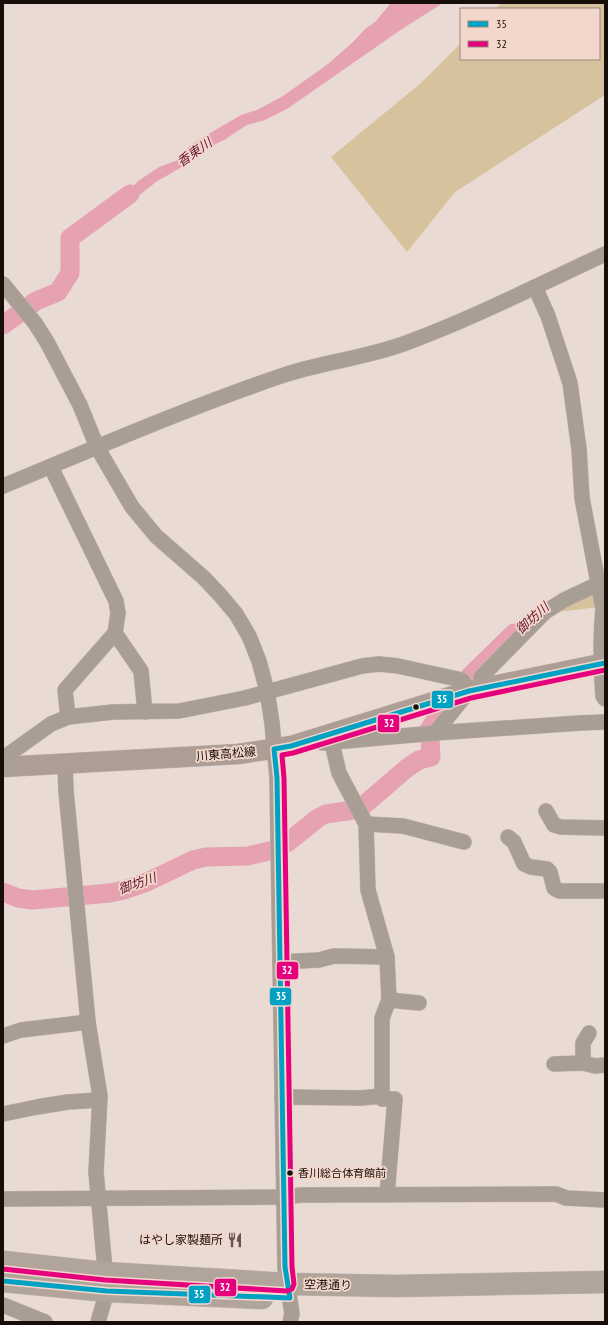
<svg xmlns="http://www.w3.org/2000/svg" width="608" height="1325" viewBox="0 0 608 1325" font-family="'PT Sans Narrow','Noto Sans JP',sans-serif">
<rect width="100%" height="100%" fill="#eadad4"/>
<g fill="#d7c29e">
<path d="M501,3H605V95L455,192L407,252L331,157L421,83L461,43V59H599V9H495Z"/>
<path d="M597,591L599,607L549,613Z"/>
</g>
<path fill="#e7a2b2" d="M391,3H443L402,29L287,109L265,120L247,125L224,140L205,149L187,164L156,182L127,205L113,211L102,206L125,194L138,181L159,167L181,159L188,147L210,133L241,115L257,110L283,96L328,64L353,42L365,29L375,22Z"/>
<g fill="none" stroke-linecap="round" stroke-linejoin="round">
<g stroke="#e7a2b2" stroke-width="19">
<path d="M3,325L36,301L58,292L70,273V238L130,194"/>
<path d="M469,677L514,633"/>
<path d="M429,730L440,713"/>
<path d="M287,843L318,818L326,814L353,810L364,805L407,768L419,760L431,757L430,737"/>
<path d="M3,892L18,898L32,900L110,893L124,890L147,882L193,860L206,857L248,856L269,851"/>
</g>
<g stroke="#c2b6b1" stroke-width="16">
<g id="minor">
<path d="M3,284L35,323L47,342L80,405L97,447L132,507L156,536L204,578L220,595L236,614L249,636L259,661L267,691L272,723L277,778L285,1267L292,1314L290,1322"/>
<path d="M535,287L548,316L570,383L579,449L582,498L603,609C600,638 601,667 603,696L605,699"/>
<path d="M51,467L116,601L118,613L115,633L65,690L68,717"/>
<path d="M3,486C95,448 187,408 281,376C322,362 366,358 406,343C474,318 540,284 605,254"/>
<path d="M115,633L141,671L145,712"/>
<path d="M482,689L481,677L545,612L564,600L598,584L605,580"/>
<path d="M323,743L435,733L580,723L605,722"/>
<path d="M332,743L339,773L366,824L368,890L387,957L389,1000L382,1018V1099H395L387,1195"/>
<path d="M3,761L5,757L51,724L68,717L113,712L179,711L245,698L362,666L379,664L398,666L462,680L469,691L435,733"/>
<path d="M65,764L66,791L88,1022L100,1096L96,1172L107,1291L98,1322"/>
<path d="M546,811L554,825L561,827L605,828"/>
<path d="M366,824L403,826L464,842"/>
<path d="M508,837L514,842L524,864L531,867L547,869L550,872L554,888L559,891H605"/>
<path d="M280,962L319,960L334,956L387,957"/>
<path d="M389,1000L419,1003"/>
<path d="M3,1036L21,1030L88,1022"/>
<path d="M583,1063V1043L589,1033"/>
<path d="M554,1064L583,1063L595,1066L605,1065"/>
<path d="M282,1097L361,1098L382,1096"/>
<path d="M3,1114L37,1107L68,1102L99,1100"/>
<path d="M3,1199L283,1197L302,1195L556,1194L566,1198L605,1200"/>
<path d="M3,1305L45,1322"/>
</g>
</g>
<g stroke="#c2b6b1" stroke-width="21">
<path id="major" d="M3,767L238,754L291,746L469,691L605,663"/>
</g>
<g stroke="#c2b6b1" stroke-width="23">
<g id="highway">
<path d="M3,1262L105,1273L287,1284L396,1286L605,1282"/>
<path d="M3,1281L107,1291L262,1298"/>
</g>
</g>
<use href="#minor" stroke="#a99e94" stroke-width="15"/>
<use href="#major" stroke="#ad9e95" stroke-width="20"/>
<use href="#highway" stroke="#b1a49b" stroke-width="22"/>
<g stroke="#f3d7cb" stroke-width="8">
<path id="bus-1" d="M3,1281L107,1291L290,1298L285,1267L277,778L274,749L291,746L469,691L605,663"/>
</g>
<g stroke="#f3d7cb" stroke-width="8">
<path id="bus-2" d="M3,1269L105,1280L287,1291L292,1289L294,1284L292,1267L284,778L282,755L293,753L471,698L605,670"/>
</g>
<use href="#bus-1" stroke="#01a1c4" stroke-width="5"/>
<use href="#bus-2" stroke="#e5007d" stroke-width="5"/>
</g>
<defs>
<g id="restaurant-bare" transform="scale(1.2)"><path d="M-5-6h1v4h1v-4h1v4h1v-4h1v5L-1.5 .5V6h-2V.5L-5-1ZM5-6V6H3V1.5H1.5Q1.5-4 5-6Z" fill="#615551" stroke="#f3d7cb" stroke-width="2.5" paint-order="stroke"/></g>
</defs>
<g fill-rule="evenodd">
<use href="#restaurant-bare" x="235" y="1240"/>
</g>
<g fill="#170e0a" stroke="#f3d7cb" stroke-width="1.5">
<circle cx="416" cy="707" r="3.5"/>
<circle cx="290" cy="1173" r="3.5"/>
</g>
<g text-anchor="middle" stroke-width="3.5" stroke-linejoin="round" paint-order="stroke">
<g font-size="11" fill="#170e0a" stroke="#f3d7cb" text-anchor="start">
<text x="298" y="1177">香川総合体育館前</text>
</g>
<g font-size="12" fill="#170e0a" stroke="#f3d7cb">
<text transform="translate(226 754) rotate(-5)" y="4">川東高松線</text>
<text transform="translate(328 1285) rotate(1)" y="4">空港通り</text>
</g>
<g font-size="12" fill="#170e0a" stroke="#f3d7cb" text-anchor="end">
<text x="223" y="1244">はやし家製麺所</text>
</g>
<g font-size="13" font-style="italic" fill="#641332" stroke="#f3d7cb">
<text transform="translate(194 152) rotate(-35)" y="5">香東川</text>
<text transform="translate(532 618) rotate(-42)" y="5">御坊川</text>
<text transform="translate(137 883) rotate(-19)" y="5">御坊川</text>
</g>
</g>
<g stroke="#f3d7cb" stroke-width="1.5">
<rect x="431" y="690" width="23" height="19" rx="4" fill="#01a1c4"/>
<rect x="377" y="714" width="23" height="19" rx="4" fill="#e5007d"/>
<rect x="276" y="961" width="23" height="19" rx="4" fill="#e5007d"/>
<rect x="269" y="987" width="23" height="19" rx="4" fill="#01a1c4"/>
<rect x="214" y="1278" width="23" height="19" rx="4" fill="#e5007d"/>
<rect x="188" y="1285" width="23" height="19" rx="4" fill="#01a1c4"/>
</g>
<g font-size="11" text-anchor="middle" font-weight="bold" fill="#fff">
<text x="442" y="703">35</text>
<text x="389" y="727">32</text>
<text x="287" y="974">32</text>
<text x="281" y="1000">35</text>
<text x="225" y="1291">32</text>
<text x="199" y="1298">35</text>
</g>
<rect width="608" height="1325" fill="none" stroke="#170e0a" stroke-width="8"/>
<rect x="460" y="8" width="140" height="52" fill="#f3d7cb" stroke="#9b877e"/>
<rect x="468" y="21" width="20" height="6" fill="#01a1c4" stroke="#9b877e"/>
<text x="496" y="28" font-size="12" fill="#170e0a">35</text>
<rect x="468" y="41" width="20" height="6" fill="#e5007d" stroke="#9b877e"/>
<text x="496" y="48" font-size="12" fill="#170e0a">32</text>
</svg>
